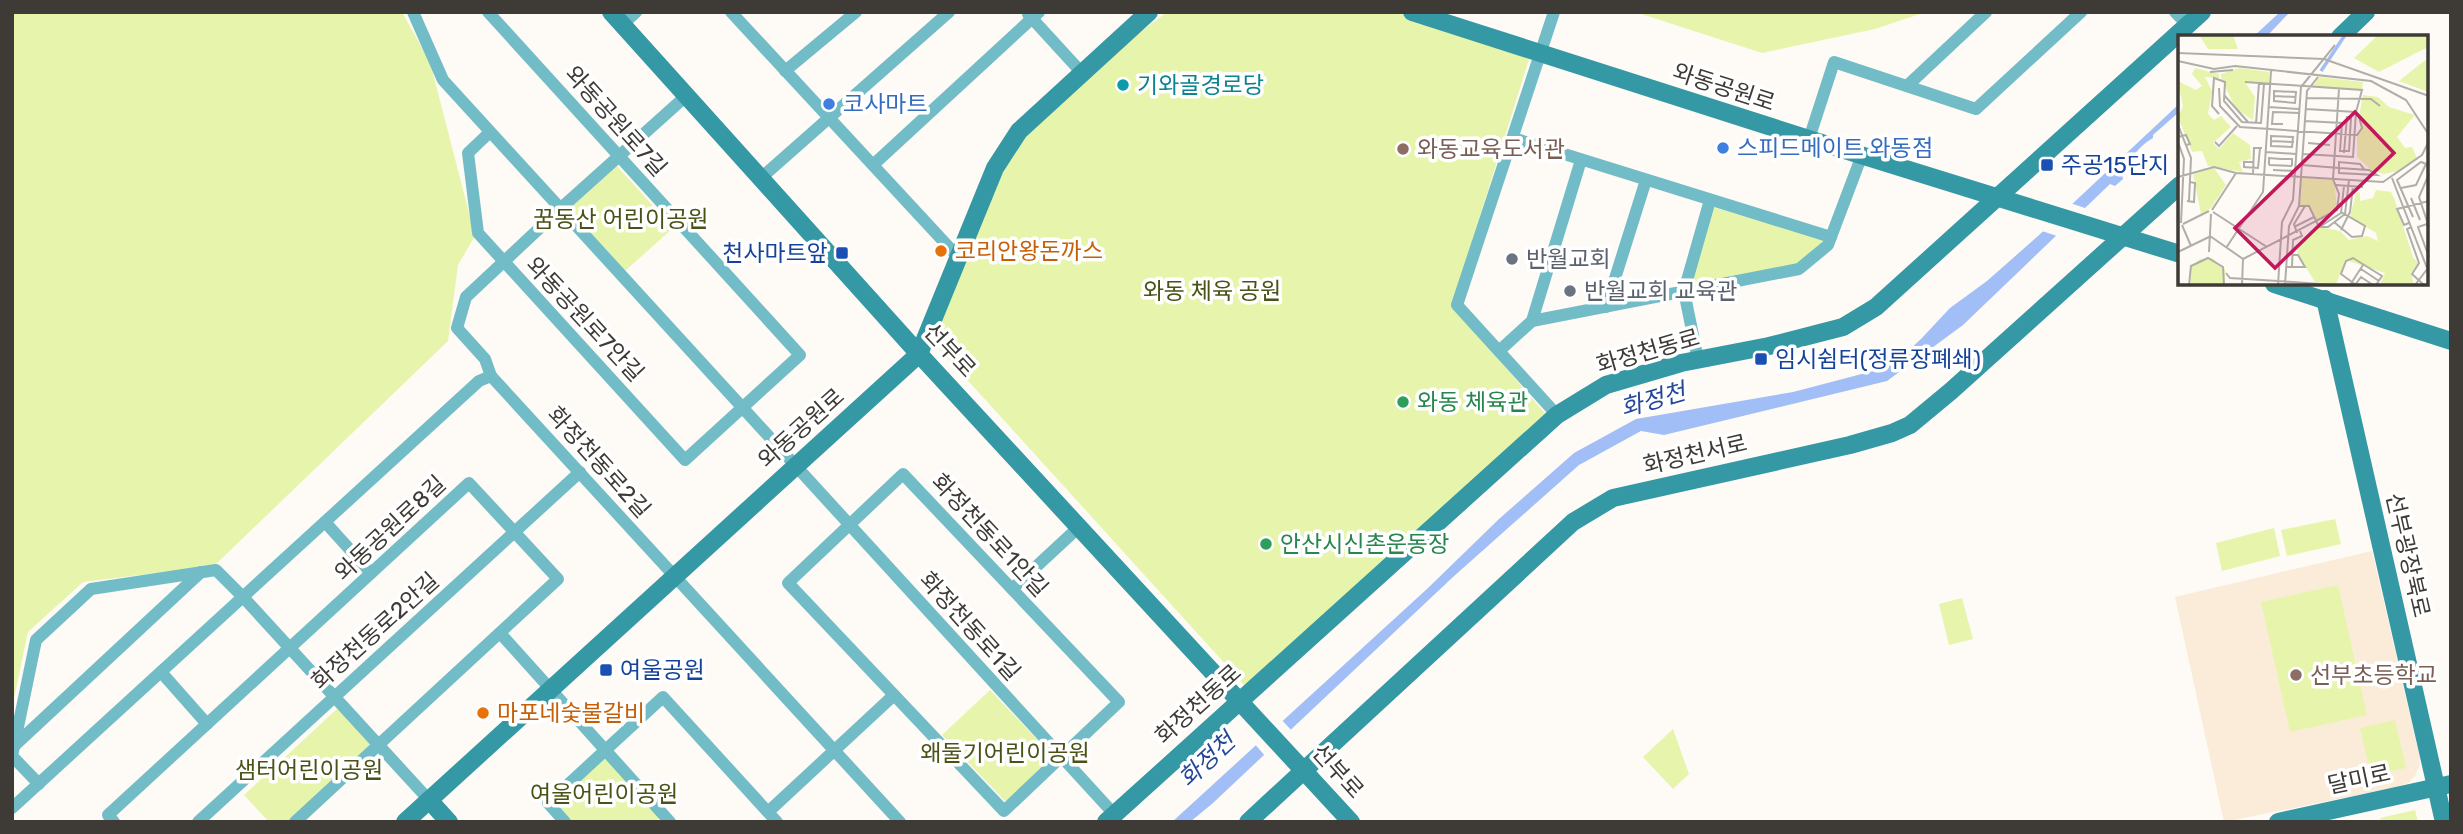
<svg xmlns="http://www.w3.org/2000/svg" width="2463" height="834" viewBox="0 0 2463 834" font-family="Rubik,'Noto Sans KR',sans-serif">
<rect width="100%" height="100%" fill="#fefaf5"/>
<path fill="#faecd8" d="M2372,551L2419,754L2420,765L2415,776L2408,783L2397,787L2224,822L2175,597Z"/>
<g fill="#e7f5ac">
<path d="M12,12H402L430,62L475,236L458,265L448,341L214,566L83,582L28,632L12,708Z"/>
<path d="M1167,12H1394L1531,53L1452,305L1548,417L1247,688L922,330L1016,147L1045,112L1139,33Z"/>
<path d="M1635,12H1926L1875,29L1762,53Z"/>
<path d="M617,166L673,228L625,271L569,209Z"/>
<path d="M1709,206L1827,240L1797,265L1689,284Z"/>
<path d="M2335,519L2341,544L2287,556L2281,530Z"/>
<path d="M2274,528L2280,556L2222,571L2216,543Z"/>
<path d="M2338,585L2367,715L2290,732L2261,602Z"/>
<path d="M1962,598L1973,639L1949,645L1939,604Z"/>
<path d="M990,690L1051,754L1052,758L1009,801L1004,800L942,735Z"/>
<path d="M338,708L373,746L291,822H269L244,795Z"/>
<path d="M2395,720L2406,768L2371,775L2360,728Z"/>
<path d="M1673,729L1689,774L1673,789L1643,757Z"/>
<path d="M606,754L661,816L655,822H569L552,803Z"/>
<path d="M2415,810L2418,822H2381L2380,818Z"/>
</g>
<g fill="#a2bef7">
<path d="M2280,12H2290L2266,37H2253Z"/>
<path d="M2179,104V112L2153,135V138C2138,146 2133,158 2121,169L2123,179L2115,186L2110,184L1963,325L1887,381L1664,435L1641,431L1579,465L1453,577L1213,803L1190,822H1172L1428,588L1499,519L1574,453L1636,419L1793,392L1877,370L1895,363L1921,339L1950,308L1987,281L2038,236Z"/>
</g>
<g fill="#fefaf5">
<path d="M2067,202L2088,209L2060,237L2039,230Z"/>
<path d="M1279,717L1293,732L1266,757L1253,742Z"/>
</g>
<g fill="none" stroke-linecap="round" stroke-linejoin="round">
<g stroke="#72bcc7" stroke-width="12">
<path d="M413,12L443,80L1114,814"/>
<path d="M488,12L800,355L685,460L478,233L468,153L490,132"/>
<path d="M731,12L959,258"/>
<path d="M1554,12L1457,305L1557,415"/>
<path d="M2175,12L2188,26"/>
<path d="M1028,14L1082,73"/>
<path d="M622,25L636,12"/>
<path d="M785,71L856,12"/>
<path d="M1907,86L1986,12"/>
<path d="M1513,138L1831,237"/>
<path d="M1809,139L1834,62L1976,109L2081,12"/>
<path d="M873,165L1039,12"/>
<path d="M761,178L949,12"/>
<path d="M1606,307L1646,180"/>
<path d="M1532,321L1581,160"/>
<path d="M1499,351L1532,321L1799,269L1828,245L1862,155"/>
<path d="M1698,360L1684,291L1710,200"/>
<path d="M491,376L485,359L457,328L466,297L560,209L686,96"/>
<path d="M903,474L1119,702L1004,811L788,583Z"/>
<path d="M325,522L371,573"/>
<path d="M1012,589L1080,526"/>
<path d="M500,633L670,822"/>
<path d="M161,672L207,724"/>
<path d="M14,746L201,572"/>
<path d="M39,784L12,756L36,640L91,589L216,570L243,597L429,800"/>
<path d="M12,808L479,381L491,376L900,822"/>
<path d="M768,812L894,695"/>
<path d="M114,822L108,815L469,483L558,579L295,822"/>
<path d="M198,822L580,472"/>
<path d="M565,822L548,803L663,697L777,822"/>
</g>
<g stroke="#3598a5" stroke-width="18">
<path d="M611,12L919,354L1351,822"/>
<path d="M1412,12L1809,139L2180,254"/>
<path d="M2340,37L2366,12"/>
<path d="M2274,284L2451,341"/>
<path d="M2325,299L2444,822"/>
<path d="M429,800L449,822"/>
<path d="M405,822L919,354L995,168L1019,131L1149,12"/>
<path d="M1106,822L1557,415L1606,385L1681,363L1769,346L1843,327L1876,307L2202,12"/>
<path d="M1248,822L1573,522L1613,498L1850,445L1892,433L1910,425L1951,391L2180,185"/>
<path d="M2278,822L2451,784"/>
</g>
</g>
<circle fill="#0f9aa8" stroke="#fff" stroke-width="2.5" cx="1123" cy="85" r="7"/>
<g fill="#3f7fe0" stroke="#fff" stroke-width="2.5">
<circle cx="829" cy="104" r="7"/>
<circle cx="1723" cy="148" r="7"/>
</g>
<g fill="#8d6e63" stroke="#fff" stroke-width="2.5">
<circle cx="1403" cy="149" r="7"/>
<circle cx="2296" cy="675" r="7"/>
</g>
<g fill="#1a4fb4" stroke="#fff" stroke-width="2.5">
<rect x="2040" y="158" width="14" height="14" rx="3.5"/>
<rect x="835" y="246" width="14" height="14" rx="3.5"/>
<rect x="1754" y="352" width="14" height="14" rx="3.5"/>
<rect x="599" y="663" width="14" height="14" rx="3.5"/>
</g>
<g fill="#e8710a" stroke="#fff" stroke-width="2.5">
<circle cx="941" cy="251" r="7"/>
<circle cx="483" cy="713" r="7"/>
</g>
<g fill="#6b7280" stroke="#fff" stroke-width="2.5">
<circle cx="1512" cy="259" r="7"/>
<circle cx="1570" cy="291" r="7"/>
</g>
<g fill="#2e9e5b" stroke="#fff" stroke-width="2.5">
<circle cx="1403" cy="402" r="7"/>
<circle cx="1266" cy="544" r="7"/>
</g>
<g text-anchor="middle" stroke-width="7" stroke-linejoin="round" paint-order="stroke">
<g font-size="23" fill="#0d838f" stroke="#fff" text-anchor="start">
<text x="1137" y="93">기와골경로당</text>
</g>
<g font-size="23" fill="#3e3b36" stroke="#fff">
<text transform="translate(1724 87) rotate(18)" y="8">와동공원로</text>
<text transform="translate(616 121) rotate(48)" y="8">와동공원로7길</text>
<text transform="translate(585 319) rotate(47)" y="8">와동공원로7안길</text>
<text transform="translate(950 350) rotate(47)" y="8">선부로</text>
<text transform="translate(1648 351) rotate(-16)" y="8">화정천동로</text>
<text transform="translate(801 428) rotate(-42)" y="8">와동공원로</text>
<text transform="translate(1695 454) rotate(-13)" y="8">화정천서로</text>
<text transform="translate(599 462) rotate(48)" y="8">화정천동로2길</text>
<text transform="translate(390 528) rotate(-43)" y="8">와동공원로8길</text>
<text transform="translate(990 535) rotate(47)" y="8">화정천동로1안길</text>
<text transform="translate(2408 555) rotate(77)" y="8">선부광장북로</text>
<text transform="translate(970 626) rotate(48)" y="8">화정천동로1길</text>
<text transform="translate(375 631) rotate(-42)" y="8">화정천동로2안길</text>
<text transform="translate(1198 704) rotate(-42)" y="8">화정천동로</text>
<text transform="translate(1338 771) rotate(48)" y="8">선부로</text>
<text transform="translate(2359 779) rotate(-12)" y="8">달미로</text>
</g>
<g font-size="23" fill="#366cbe" stroke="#fff" text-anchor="start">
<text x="843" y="112">코사마트</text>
<text x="1737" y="156">스피드메이트 와동점</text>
</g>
<g font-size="23" fill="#785e54" stroke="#fff" text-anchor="start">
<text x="1417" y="157">와동교육도서관</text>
<text x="2310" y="683">선부초등학교</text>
</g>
<g font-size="23" fill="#164399" stroke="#fff" text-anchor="start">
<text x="2061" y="173">주공15단지</text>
<text x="828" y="261" text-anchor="end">천사마트앞</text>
<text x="1775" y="367">임시쉼터(정류장폐쇄)</text>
<text x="620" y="678">여울공원</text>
</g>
<g font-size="23" fill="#4a5216" stroke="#fff">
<text x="621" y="227">꿈동산 어린이공원</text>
<text x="1212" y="299">와동 체육 공원</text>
<text x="1005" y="761">왜둘기어린이공원</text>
<text x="309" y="778">샘터어린이공원</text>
<text x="604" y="802">여울어린이공원</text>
</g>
<g font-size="23" fill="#c56008" stroke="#fff" text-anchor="start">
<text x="955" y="259">코리안왕돈까스</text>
<text x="497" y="721">마포네숯불갈비</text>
</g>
<g font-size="23" fill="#5b616d" stroke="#fff" text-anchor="start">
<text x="1526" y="267">반월교회</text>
<text x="1584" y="299">반월교회 교육관</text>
</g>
<g font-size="23" fill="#27864d" stroke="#fff" text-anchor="start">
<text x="1417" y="410">와동 체육관</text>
<text x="1280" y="552">안산시신촌운동장</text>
</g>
<g font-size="24" font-style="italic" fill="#254797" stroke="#fff">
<text transform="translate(1653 400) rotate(-16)" y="8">화정천</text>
<text transform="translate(1207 760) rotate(-43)" y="8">화정천</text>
</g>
</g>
<g transform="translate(2178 35)">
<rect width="250" height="250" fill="#fefaf5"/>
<path d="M21,0H55L60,14H30ZM200,0H250V12L201,37L176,23ZM250,24V57L221,46L246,26ZM17,33L41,39V43L27,42L34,56L30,79L36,85L43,81L53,92L35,108L41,114L55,98L72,110L73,124L61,127L65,137L30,131L24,116L14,117L0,82L5,71L0,46L18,55L24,51L14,39ZM61,33L91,37V49L67,47L77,62L75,85L58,74L43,43V39ZM141,42L185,47L184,55L135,51ZM185,60L200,62L211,72L237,80L219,102L227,113L234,112L239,123L220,136L206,139L193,135L179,122V100L185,93L181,81ZM36,133L48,150L33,173L23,179L15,139ZM123,143L156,145L159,172L139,187L132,171L122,170ZM198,155L213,157L216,163L235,222L240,228L233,238L236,250H202L207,238L168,225L158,249L137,247L119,218L124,204L138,193H147L162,196L171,205L189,201L200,206L198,198L172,182L178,158L182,157V166L195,163ZM34,223L47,234V250H12L13,231L22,224Z" fill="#e7f5ac"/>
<path fill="none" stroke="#a2bef7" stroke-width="3.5" d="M143,36L167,0"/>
<path fill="none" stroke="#b1aea9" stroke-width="2" d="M0,18L146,24L251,61M0,26L36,34L57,31L193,46L228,65L251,100M32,37L55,35M67,47L184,55L178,77M41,53L42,71L62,92L179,100L184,93L181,82M96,56L118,57L117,68L96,66ZM46,60L70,87M96,61L118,62M128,63L193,64L202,71M90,72L121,74M128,74L178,77M41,79L34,71L36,43L47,47L46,66L64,87L83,88L86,49M127,86L164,88L162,116H171L173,83H168M78,89L81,48M105,89H94L95,77L121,78M0,90L13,123L11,166M93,101L115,102L114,112L93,111ZM0,102L8,100L12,109L8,110M93,106L116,107M0,107L6,124L3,188M37,107L41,111L59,91M130,108L152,110M88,117L118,119M166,118L169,81M125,119L175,122L178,77M75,127H66V132L80,133L82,113M91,130V123L103,124H114V131M91,130L114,131M124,130L161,133L191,135L199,140L161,138V127L182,129L186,134M95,135L117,136M75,139L76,113H84M251,139L241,162L251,192M0,142L36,132L58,138L205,147L244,120L251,106M214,143L249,233M158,150L185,152M223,153L238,150L248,129M233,163L242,185M9,166L16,167L17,148L12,147M121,171H131L141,192H150L167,179L171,145M34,175L58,138M35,177L89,212M235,182L219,145L243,127L251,130M156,187L174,202L184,201L187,191L163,177M231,188L226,190L219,174L251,166M5,189L31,176M249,189L240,192L251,222M4,190L13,211M143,191L163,178L166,151M116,192L136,182M234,192L229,194L241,228L234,239L246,250M163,195L172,177L175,151M119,198L116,189L127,171M32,201L65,224L64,250M48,213L85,157L93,36M0,217L31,202M31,217L33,179M65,224L159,175L161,159L155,144L161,54M108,232H127L120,220L109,219M114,232L115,205L124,201L122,196M183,234L201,246M48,238L52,243L100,246M101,246L156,250M11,250L13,231L30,223L45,232L46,250M100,250L104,187L115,165L123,52L157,10M107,250L111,191L121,171L129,56L140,42M172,250L185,230M177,250L183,242L195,250M178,250L163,239L168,226L175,223L204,241L198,250M237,250L250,233"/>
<path fill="#c2185b" fill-opacity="0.15" stroke="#c2185b" stroke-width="3.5" d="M177,77L216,118L97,233L57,193Z"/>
<rect width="250" height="250" fill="none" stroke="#3e3b36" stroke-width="3.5"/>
</g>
<rect width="2463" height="834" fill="none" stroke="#3e3b36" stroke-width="28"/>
</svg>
